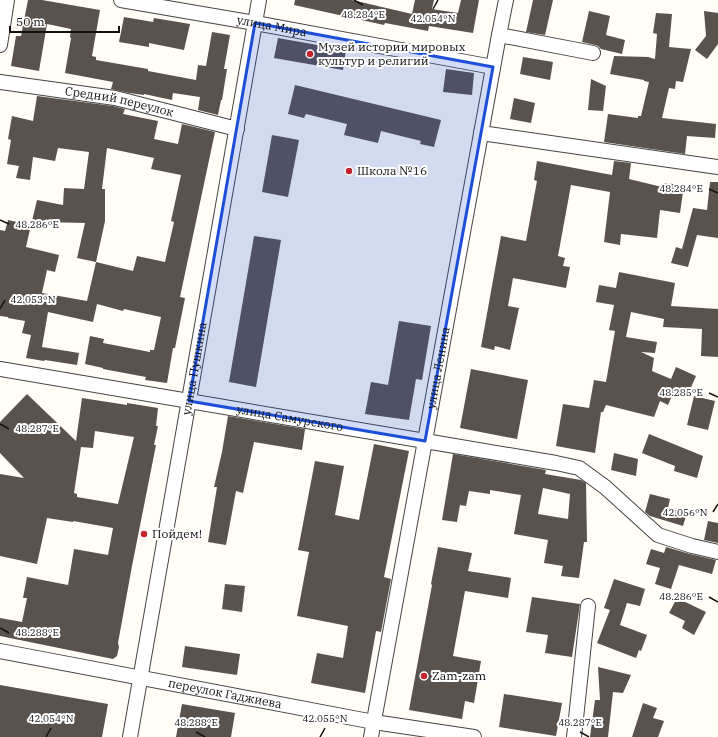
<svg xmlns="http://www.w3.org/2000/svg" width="718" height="737" viewBox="0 0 718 737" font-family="'IBM Plex Serif',serif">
<rect width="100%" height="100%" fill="#fffdf5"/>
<g fill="#5a524d" fill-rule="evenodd">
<path d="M28,0H42L100,10L92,56L96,57V60L148,69V71L196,80L198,65L206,66L212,32L230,35L224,69H227L222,100H221L218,115L198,110L200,97L173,93L172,100L144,94V95L129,93L111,89L113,82L65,73L71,38L70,37L71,29L47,24L39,71L11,66L16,36H21Z"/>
<path d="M295,0H352L412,14L415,0H434L432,9L458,13L461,0H479L473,33L429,26L428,31L385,23L384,25L294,5Z"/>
<path d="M533,0H553L545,35L526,32Z"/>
<path d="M589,11L610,16L606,35L625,40L622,54L601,49L598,46L595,45L582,42Z"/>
<path d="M704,11L718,13V44L707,59L695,50L706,36Z"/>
<path d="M656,13L672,14L669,47L691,49L683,82L676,81L675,89L669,88L662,118L716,124L715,138L687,136L685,154L604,142L608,114L638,118V116H641L649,82L644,81V80L610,74L614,56L648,57L655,59L657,34L653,33Z"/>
<path d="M124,17L153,22L154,18L190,24L184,50L149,43V47L119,42Z"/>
<path d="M278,38L346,50L343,70L274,58Z"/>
<path d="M523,57L553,62L550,80L520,74Z"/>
<path d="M446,69L474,73L472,95L443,92Z"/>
<path d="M591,79L606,86L603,111L588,110Z"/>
<path d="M295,85L441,120L434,147L420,144L421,141L381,131L378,143L344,135L347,124L306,114L304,118L288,114Z"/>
<path d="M37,96L113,106L125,109L123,114L158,121L154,139L178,144L182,124L215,132L180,297L185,298L175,348H173L167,383L145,380L146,377L103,369V368L85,364L90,336L104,339L103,343L150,352V350H154L161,317L124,309L123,311L97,304L93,322L48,312L42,347L79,353L77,365L45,360L44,361L26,358L31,335L22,333L25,321L8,318V317L0,316V230L5,231L8,220L31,225L37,200L63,205L64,188L84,189L89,152L58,148L55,161L33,157L30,180L16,178L19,166L7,164L11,140L8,139L12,116L33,121ZM107,148L154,158L151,169L181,175L171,221L174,222L165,262L137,256L133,271L96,262L105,221V189H102ZM44,222L85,223L77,258L96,262L87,301L42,293L47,270L55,272L59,255L26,247L31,225L43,227Z"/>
<path d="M514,98L535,103L531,123L510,119Z"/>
<path d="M272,135L299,140L288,197L262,192Z"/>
<path d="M537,161L612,175L614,161L631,163L629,179L662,187L663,183L684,185L680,213L660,210L657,238L621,234L620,245L604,242L610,192L571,185L558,256L565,258L563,266L570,267L566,288L513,278L508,306L519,308L510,350L495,346L494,350L481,347L501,236L526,241L537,181L534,180Z"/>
<path d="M710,182H718V238L697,235L688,267L671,263L676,247L682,249L693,208L707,210Z"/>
<path d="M254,236L281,240L256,387L229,382Z"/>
<path d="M619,272L675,283L671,306L718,309V357L701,356L702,329L663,327L664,319L631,312L626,337L657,342L655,353L641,352L654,358L652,371L671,379L676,367L696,376L688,394L675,389L668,405L660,401L654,417L606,405L603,412H601L595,453L556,446L563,404L589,408L594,380L606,382L615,331L609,330L614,305L596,302L599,285L616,288Z"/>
<path d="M399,321L431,326L422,380L416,379L409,420L365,414L371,382L388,385Z"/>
<path d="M471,369L528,380L517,439L460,428Z"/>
<path d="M27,394L76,441L82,398L127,405V403L158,408L156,426H158L154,445H156L132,566L118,643L119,647L117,656L113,659L0,636V618L22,622L27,598H23L27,577L68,585L74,549L108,555L113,528L73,521V522L47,518L37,564L0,556V474L24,478L0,453V422ZM95,431L134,437L118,504L77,497V494L74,493L81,447L93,448Z"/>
<path d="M694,396L715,401L708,430L687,425Z"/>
<path d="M228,416L305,429L302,450L254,442L243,493L236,491L226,545L208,542L217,487H214L222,452Z"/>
<path d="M649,434L703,456L697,478L674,471L675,466L642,453Z"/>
<path d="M374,444L409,451L384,577L391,579L381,632L376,631L365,693L311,683L317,653L343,658L348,626L297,616L309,552L298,550L315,461L344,466L335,515L359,520Z"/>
<path d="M614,453L638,459L636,476L611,470Z"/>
<path d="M453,454L546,470L545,474L581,480L586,483L587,542H584L579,578L561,576L563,566L544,563L548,540L514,534L521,495L490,490V494L469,491L466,506L460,505L457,522L442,520ZM543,488L570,494L568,519L538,514Z"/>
<path d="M650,494L670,499L668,508L687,513L683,526L650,516L645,512Z"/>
<path d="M708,521L718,523V543L704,540Z"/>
<path d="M438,547L472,553L468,571L511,578L508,598L465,591L453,656L481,661L474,703L465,701L462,719L409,710L432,585L431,584Z"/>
<path d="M666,547L690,554L716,560L712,574L679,565L671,589L655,584L660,568L646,564L651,549L664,553Z"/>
<path d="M614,579L645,589L640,606L627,603L620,625L647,635L641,651L639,650L636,658L597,643L610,610L604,608Z"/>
<path d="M225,584L245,586L242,612L222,609Z"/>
<path d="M532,597L580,604L572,657L545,653L548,635L526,632Z"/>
<path d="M677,598L706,612L694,635L682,628L685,621L669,613Z"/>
<path d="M185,646L240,654L237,675L182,667Z"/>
<path d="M598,667L631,675L623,693L613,692L608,737H590L595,700H600Z"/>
<path d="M0,685L108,704L102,737H0Z"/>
<path d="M504,694L562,703L556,736L499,727Z"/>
<path d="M643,703L657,708L653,718L664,721L658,737H632Z"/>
<path d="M182,704L235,713L231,737H176Z"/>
</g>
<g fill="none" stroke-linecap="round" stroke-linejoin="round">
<g stroke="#444" stroke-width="16">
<g id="minor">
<path id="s1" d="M121,0L255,23L493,67"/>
<path d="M499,35L593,53"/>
<path d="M0,45L7,0"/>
<path id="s2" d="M0,82L115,98L237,129"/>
<path d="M481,133L718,167"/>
<path id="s3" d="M0,369L425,441L556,463L579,468L605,487L658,535L692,546L718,552"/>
<path id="s4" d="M0,651L374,722L474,737"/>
<path id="s5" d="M130,737L259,0"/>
<path id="s6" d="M371,737L499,35L506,0"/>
<path d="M574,737L588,606"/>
</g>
</g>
<use href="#minor" stroke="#fff" stroke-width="14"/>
</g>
<path fill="#1d4ed8" fill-opacity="0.2" stroke="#1d4ed8" stroke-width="3" stroke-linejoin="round" d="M255,23L493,67L425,441L189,401Z"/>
<path fill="none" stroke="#111" stroke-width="1.5" d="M354,0L363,5M433,9L438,0M709,189L718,193M0,220L9,224M0,309L5,300M709,393L718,397M0,424L9,429M713,512L718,504M709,597L718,602M0,628L9,633M196,732L205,737M580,732L589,737M46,737L51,728M320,737L325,728"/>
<g fill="#c4262e" stroke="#fff" stroke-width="1.5">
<circle cx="310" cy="54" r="4"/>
<circle cx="349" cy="171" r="4"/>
<circle cx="144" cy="534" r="4"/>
<circle cx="424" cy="676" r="4"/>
</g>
<g text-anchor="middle" stroke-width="4" stroke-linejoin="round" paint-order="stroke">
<g font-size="12" fill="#111" stroke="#fff">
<text dy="4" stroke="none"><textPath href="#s1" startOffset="153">улица Мира</textPath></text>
<text dy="4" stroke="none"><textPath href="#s2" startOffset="121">Средний переулок</textPath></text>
<text dy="4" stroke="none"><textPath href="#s6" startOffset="375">улица Ленина</textPath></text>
<text dy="4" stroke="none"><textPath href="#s5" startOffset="374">улица Пушкина</textPath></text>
<text dy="4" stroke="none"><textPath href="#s3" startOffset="294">улица Самурского</textPath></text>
<text dy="4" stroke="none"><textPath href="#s4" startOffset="229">переулок Гаджиева</textPath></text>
</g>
<g font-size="12" fill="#111" stroke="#fff" text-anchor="start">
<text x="318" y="51">Музей истории мировых<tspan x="318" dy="14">культур и религий</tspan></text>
<text x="357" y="175">Школа №16</text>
<text x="152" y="538">Пойдем!</text>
<text x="432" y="680">Zam-zam</text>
</g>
</g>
<g font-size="10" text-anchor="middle" fill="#111" stroke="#fff" stroke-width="4" stroke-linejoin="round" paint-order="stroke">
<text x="363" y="18">48.284°E</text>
<text x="433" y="22">42.054°N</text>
<text x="681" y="192">48.284°E</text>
<text x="37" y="228">48.286°E</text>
<text x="33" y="303">42.053°N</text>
<text x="681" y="396">48.285°E</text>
<text x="37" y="432">48.287°E</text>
<text x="685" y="516">42.056°N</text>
<text x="681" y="600">48.286°E</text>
<text x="37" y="636">48.288°E</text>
<text x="51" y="722">42.054°N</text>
<text x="325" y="722">42.055°N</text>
<text x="196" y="726">48.288°E</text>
<text x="580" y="726">48.287°E</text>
</g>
<path d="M10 26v6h109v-6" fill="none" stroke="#111111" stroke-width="2"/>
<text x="16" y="26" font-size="12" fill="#111111" stroke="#ffffff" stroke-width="3" paint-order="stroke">50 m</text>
</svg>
